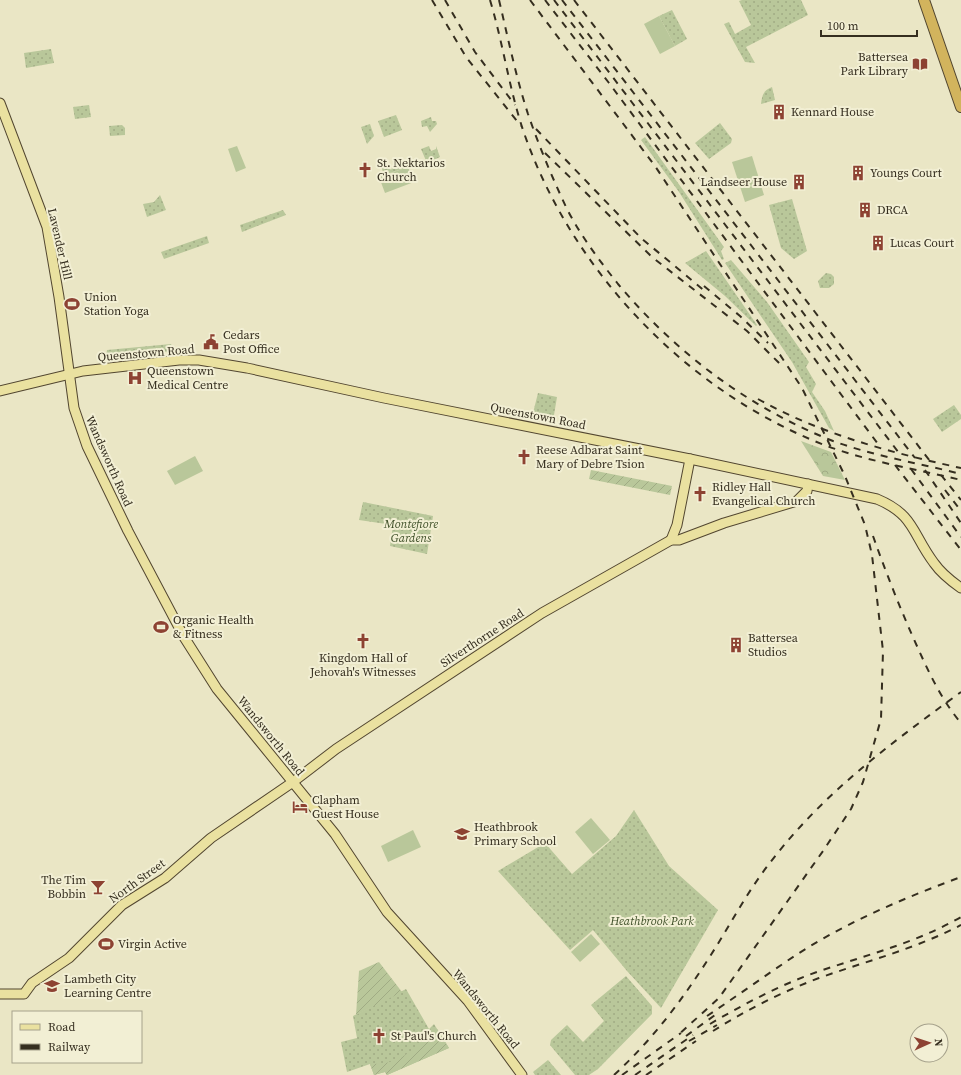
<svg xmlns="http://www.w3.org/2000/svg" width="961" height="1075" viewBox="0 0 961 1075" font-family="'Source Serif 4',serif">
<defs>
<pattern id="grass-dots" width="8" height="8" patternUnits="userSpaceOnUse"><rect width="8" height="8" fill="#b9c79a"/><path d="M2 2h.1M6 6h.1" fill="none" stroke="#a0ab84" stroke-width="1.8" stroke-linecap="round"/></pattern>
<pattern id="forest-crowns" width="20" height="18" patternUnits="userSpaceOnUse"><rect width="20" height="18" fill="#b9c79a"/><path d="M2 6a3 3 0 1 1 6 0M12 15a3 3 0 1 1 6 0" fill="none" stroke="#a0ab84"/></pattern>
<pattern id="garden-furrows" width="10" height="10" patternUnits="userSpaceOnUse"><rect width="10" height="10" fill="#b9c79a"/><path d="M-1 1l2-2M0 10L10 0M9 11l2-2" fill="none" stroke="#a0ab84"/></pattern>
</defs>
<rect width="100%" height="100%" fill="#eae6c5"/>
<g fill="url(#grass-dots)">
<path d="M742,0H801L808,15L746,47L755,63L745,62L724,24L729,22L735,34L751,25L739,1Z"/>
<path d="M672,10L687,39L675,46L659,16Z"/>
<path d="M51,49L54,63L26,68L24,53Z"/>
<path d="M772,87L775,100L761,104C762,95 764,90 772,87Z"/>
<path d="M89,105L91,117L75,119L73,107Z"/>
<path d="M396,115L402,130L384,137L378,121Z"/>
<path d="M431,117L432,121H436L437,124L430,132L427,126L422,127L421,121Z"/>
<path d="M720,123L732,139L731,143L709,159L695,143Z"/>
<path d="M370,124L374,136L367,144L361,127Z"/>
<path d="M122,125L125,128V135L110,136L109,126Z"/>
<path d="M645,137L724,247L721,251L724,259L722,260L679,192L641,140Z"/>
<path d="M429,146L431,151L436,149V146L440,157L427,163L421,149Z"/>
<path d="M403,161L408,163V167L384,175L381,166L383,164L387,165L391,170L394,164Z"/>
<path d="M160,195L166,210L147,217L143,204L154,202Z"/>
<path d="M792,199L807,251L794,259L781,248L769,205Z"/>
<path d="M283,210L286,215L242,232L240,225Z"/>
<path d="M207,236L209,243L164,259L161,252Z"/>
<path d="M706,251L757,325L756,326L725,296L685,263Z"/>
<path d="M731,260L767,302L809,362L806,367L816,384L812,392L825,411L834,431L829,428L792,362L725,263Z"/>
<path d="M826,273L831,274L834,277V284L829,288H820L818,281Z"/>
<path d="M171,344L174,351L106,358L107,350Z"/>
<path d="M538,393L557,397L553,421L532,417Z"/>
<path d="M954,405L961,415V419L942,432L933,419Z"/>
<path d="M363,502L433,516L427,554L390,546L393,525L359,520Z"/>
<path d="M634,810L669,866L718,910L661,1008L627,971L593,930L570,950L498,871L545,843L572,874L616,836Z"/>
<path d="M626,976L652,1006V1014L598,1069L589,1075H575L550,1045L551,1040L567,1025L583,1042L604,1021L591,1005Z"/>
<path d="M406,989L429,1029L434,1024L449,1048L387,1075L385,1072L374,1075L370,1064L347,1072L341,1042L357,1038L353,1016Z"/>
<path d="M548,1060L561,1075H535L533,1072Z"/>
</g>
<path fill="url(#forest-crowns)" d="M801,441L831,452L845,480L823,476Z"/>
<g fill="url(#garden-furrows)">
<path d="M591,470L672,486L670,495L589,479Z"/>
<path d="M379,962L402,992L356,1015L359,971Z"/>
<path d="M437,1029L449,1048L387,1075L385,1072L374,1075L370,1064C403,1065 413,1048 437,1029Z"/>
</g>
<g fill="#b9c79a">
<path d="M659,16L675,46L660,54L644,24Z"/>
<path d="M237,146L246,168L236,172L228,149Z"/>
<path d="M752,156L764,195L745,202L732,162Z"/>
<path d="M408,167L414,182L385,193L379,177Z"/>
<path d="M195,456L203,471L175,485L167,471Z"/>
<path d="M591,818L610,840L593,854L575,832Z"/>
<path d="M413,830L421,847L388,862L381,846Z"/>
<path d="M591,934L600,944L580,962L571,952Z"/>
</g>
<g fill="none" stroke-linecap="round" stroke-linejoin="round">
<g stroke="#524630" stroke-width="11">
<g id="major">
<path d="M0,103L47,227L59,297L74,408L87,446L128,531L184,637L217,689L335,834L387,912L468,1001L522,1075"/>
<path d="M0,391L83,371L179,360H199L247,368L384,398L690,459L877,499C915,515 912,534 934,563C941,573 951,581 961,588"/>
<path d="M671,540L677,525L690,459"/>
<path d="M0,994H24L32,983L69,958L122,905L165,878L211,838L293,782L336,749L542,613L671,540H679L724,523L797,501L807,491L808,484"/>
</g>
</g>
<g stroke="#524630" stroke-width="12">
<path id="highway" d="M924,0L961,107"/>
</g>
<use href="#major" stroke="#eae1a0" stroke-width="9"/>
<use href="#highway" stroke="#d2b45d" stroke-width="10"/>
<g stroke="#352e1f" stroke-width="2" stroke-dasharray="7 7" stroke-linecap="butt">
<path d="M432,0L466,57L521,126"/>
<path d="M445,0L475,52L515,105"/>
<path d="M490,0C503,43 509,88 523,130C571,271 688,393 827,446C870,462 916,469 961,480"/>
<path d="M499,0C508,38 516,77 528,114C539,146 552,177 566,207C580,235 599,260 618,284C676,353 749,408 833,441C874,456 918,463 961,474"/>
<path d="M530,0L655,166L802,388L845,476L865,525L872,555L883,651L881,719L863,782L851,809L823,851L719,998L677,1036"/>
<path d="M545,0L609,83L881,448"/>
<path d="M554,0L899,453"/>
<path d="M562,0L915,458"/>
<path d="M574,0L930,461"/>
<path d="M536,129L641,238L706,292"/>
<path d="M545,153L652,257L747,331L784,368"/>
<path d="M704,286L740,316L768,343"/>
<path d="M758,399C820,434 892,453 961,468"/>
<path d="M895,465L961,550"/>
<path d="M911,469L961,537"/>
<path d="M925,470L961,523"/>
<path d="M941,475L961,500"/>
<path d="M945,490L961,511"/>
<path d="M873,536C885,570 898,603 912,635C926,666 939,697 961,723"/>
<path d="M707,1016C737,996 766,975 796,955C847,922 904,898 961,877"/>
<path d="M710,1024C744,1004 780,985 817,972C866,955 916,943 961,917"/>
<path d="M713,1031C746,1010 782,992 819,978C867,961 915,949 961,925"/>
<path d="M686,1036L715,1015"/>
<path d="M689,1041L717,1025"/>
<path d="M614,1075C651,1041 680,1003 707,961C728,929 745,895 769,864C823,793 890,744 961,692"/>
<path d="M622,1075L681,1033"/>
<path d="M635,1075L693,1035"/>
<path d="M646,1075L696,1041"/>
</g>
</g>
<defs>
<g id="library-bare" transform="scale(1.2)"><path d="M-6-4Q-3-5.5-.7-3.5V5Q-3 3-6 4ZM6-4Q3-5.5 .7-3.5V5Q3 3 6 4Z" fill="#8d4232" stroke="#f2efd4" stroke-width="2.5" paint-order="stroke"/></g>
<g id="building-bare" transform="scale(1.2)"><path d="M-4-6H4V6H1V3H-1V6H-4ZM-2.5-4.3h1.7v1.8h-1.7ZM.8-4.3h1.7v1.8H.8ZM-2.5-1h1.7V.8h-1.7ZM.8-1h1.7V.8H.8Z" fill="#8d4232" stroke="#f2efd4" stroke-width="2.5" paint-order="stroke"/></g>
<g id="church-bare" transform="scale(1.2)"><path d="M-1.2-6h2.4v3.5h3.3v2.4h-3.3V6h-2.4V-.1h-3.3v-2.4h3.3Z" fill="#8d4232" stroke="#f2efd4" stroke-width="2.5" paint-order="stroke"/></g>
<g id="stadium-bare" transform="scale(1.2)"><path d="M0-5a6.5 5 0 1 0 0 10a6.5 5 0 1 0 0-10ZM-3.5-1.8h7v3.6h-7Z" fill="#8d4232" stroke="#f2efd4" stroke-width="2.5" paint-order="stroke"/></g>
<g id="civic-bare" transform="scale(1.2)"><path d="M-.6-6.5H3V-4.5H.6V-3L4-1V1h2V6H-6V1h2V-1L-.6-3ZM-1.2 2.5V6h2.4V2.5Z" fill="#8d4232" stroke="#f2efd4" stroke-width="2.5" paint-order="stroke"/></g>
<g id="hospital-bare" transform="scale(1.2)"><path d="M-5-5h3v3.5h4V-5h3V5h-3V1.5h-4V5h-3Z" fill="#8d4232" stroke="#f2efd4" stroke-width="2.5" paint-order="stroke"/></g>
<g id="hotel-bare" transform="scale(1.2)"><path d="M-6-4.5h1.5V1H6V5H4.5V3h-9V5H-6ZM-4 0a1.8 1.8 0 1 1 3.6 0ZM.5 0V-2.5h3Q6-2.5 6 0Z" fill="#8d4232" stroke="#f2efd4" stroke-width="2.5" paint-order="stroke"/></g>
<g id="school-bare" transform="scale(1.2)"><path d="M0-5L7-2L0 1L-7-2ZM-4 1L0 2.5L4 1V4Q0 6-4 4Z" fill="#8d4232" stroke="#f2efd4" stroke-width="2.5" paint-order="stroke"/></g>
<g id="bar-bare" transform="scale(1.2)"><path d="M-6-5H6L.8 .8V4.5H3.5V6h-7V4.5H-.8V.8Z" fill="#8d4232" stroke="#f2efd4" stroke-width="2.5" paint-order="stroke"/></g>
<g id="university-bare" transform="scale(1.2)"><path d="M0-5L7-2L0 1L-7-2ZM-4 1L0 2.5L4 1V4Q0 6-4 4Z" fill="#8d4232" stroke="#f2efd4" stroke-width="2.5" paint-order="stroke"/></g>
</defs>
<g fill-rule="evenodd">
<use href="#library-bare" x="920" y="64"/>
<use href="#building-bare" x="779" y="112"/>
<use href="#church-bare" x="365" y="170"/>
<use href="#building-bare" x="858" y="173"/>
<use href="#building-bare" x="799" y="182"/>
<use href="#building-bare" x="865" y="210"/>
<use href="#building-bare" x="878" y="243"/>
<use href="#stadium-bare" x="72" y="304"/>
<use href="#civic-bare" x="211" y="342"/>
<use href="#hospital-bare" x="135" y="378"/>
<use href="#church-bare" x="524" y="457"/>
<use href="#church-bare" x="700" y="494"/>
<use href="#stadium-bare" x="161" y="627"/>
<use href="#church-bare" x="363" y="641"/>
<use href="#building-bare" x="736" y="645"/>
<use href="#hotel-bare" x="300" y="807"/>
<use href="#school-bare" x="462" y="834"/>
<use href="#bar-bare" x="98" y="887"/>
<use href="#stadium-bare" x="106" y="944"/>
<use href="#university-bare" x="52" y="986"/>
<use href="#church-bare" x="379" y="1036"/>
</g>
<g text-anchor="middle" stroke-width="4" stroke-linejoin="round" paint-order="stroke">
<g font-size="12" fill="#352e1f" stroke="#f2efd4" text-anchor="start">
<text x="908" y="61" text-anchor="end">Battersea<tspan x="908" dy="14">Park Library</tspan></text>
<text x="791" y="116">Kennard House</text>
<text x="377" y="167">St. Nektarios<tspan x="377" dy="14">Church</tspan></text>
<text x="870" y="177">Youngs Court</text>
<text x="787" y="186" text-anchor="end">Landseer House</text>
<text x="877" y="214">DRCA</text>
<text x="890" y="247">Lucas Court</text>
<text x="84" y="301">Union<tspan x="84" dy="14">Station Yoga</tspan></text>
<text x="223" y="339">Cedars<tspan x="223" dy="14">Post Office</tspan></text>
<text x="147" y="375">Queenstown<tspan x="147" dy="14">Medical Centre</tspan></text>
<text x="536" y="454">Reese Adbarat Saint<tspan x="536" dy="14">Mary of Debre Tsion</tspan></text>
<text x="712" y="491">Ridley Hall<tspan x="712" dy="14">Evangelical Church</tspan></text>
<text x="173" y="624">Organic Health<tspan x="173" dy="14">&amp; Fitness</tspan></text>
<text x="748" y="642">Battersea<tspan x="748" dy="14">Studios</tspan></text>
<text x="363" y="662" text-anchor="middle">Kingdom Hall of<tspan x="363" dy="14">Jehovah's Witnesses</tspan></text>
<text x="312" y="804">Clapham<tspan x="312" dy="14">Guest House</tspan></text>
<text x="474" y="831">Heathbrook<tspan x="474" dy="14">Primary School</tspan></text>
<text x="86" y="884" text-anchor="end">The Tim<tspan x="86" dy="14">Bobbin</tspan></text>
<text x="118" y="948">Virgin Active</text>
<text x="64" y="983">Lambeth City<tspan x="64" dy="14">Learning Centre</tspan></text>
<text x="391" y="1040">St Paul's Church</text>
</g>
<g font-size="12" fill="#352e1f" stroke="#f2efd4">
<text transform="translate(60 244) rotate(77)" y="4">Lavender Hill</text>
<text transform="translate(146 353) rotate(-5)" y="4">Queenstown Road</text>
<text transform="translate(538 416) rotate(11)" y="4">Queenstown Road</text>
<text transform="translate(109 461) rotate(66)" y="4">Wandsworth Road</text>
<text transform="translate(482 638) rotate(-33)" y="4">Silverthorne Road</text>
<text transform="translate(271 736) rotate(51)" y="4">Wandsworth Road</text>
<text transform="translate(137 881) rotate(-36)" y="4">North Street</text>
<text transform="translate(486 1009) rotate(51)" y="4">Wandsworth Road</text>
</g>
<g font-size="12" font-style="italic" fill="#3e4f28" stroke="#f2efd4">
<text x="411" y="528">Montefiore<tspan x="411" dy="14">Gardens</tspan></text>
<text x="652" y="925">Heathbrook Park</text>
</g>
</g>
<rect x="12" y="1011" width="130" height="52" fill="#f2efd4" stroke="#a6a28c"/>
<rect x="20" y="1024" width="20" height="6" fill="#eae1a0" stroke="#a6a28c"/>
<text x="48" y="1031" font-size="12" fill="#352e1f">Road</text>
<rect x="20" y="1044" width="20" height="6" fill="#352e1f" stroke="#a6a28c"/>
<text x="48" y="1051" font-size="12" fill="#352e1f">Railway</text>
<g transform="translate(929 1043) rotate(87)"><circle r="19" fill="#f2efd4" stroke="#a6a28c"/>
<path d="M0-3L7 15L0 10L-7 15Z" fill="#8d4232"/>
<text y="-6" font-size="11" font-weight="bold" text-anchor="middle" fill="#352e1f">N</text>
</g>
<path d="M821 30v6h96v-6" fill="none" stroke="#352e1f" stroke-width="2"/>
<text x="827" y="30" font-size="12" fill="#352e1f" stroke="#f2efd4" stroke-width="3" paint-order="stroke">100 m</text>
</svg>
